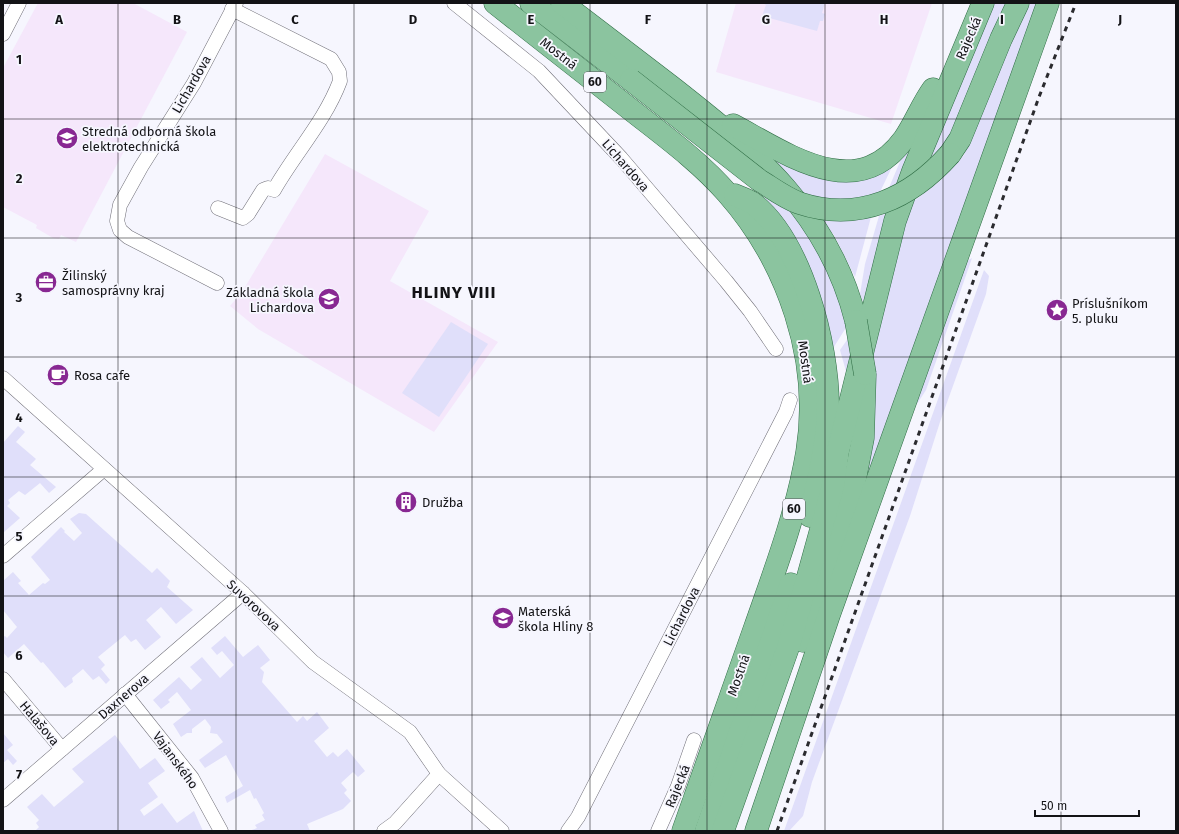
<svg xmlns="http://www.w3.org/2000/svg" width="1179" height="834" viewBox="0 0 1179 834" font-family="'Fira Sans',sans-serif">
<rect width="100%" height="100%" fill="#f6f6fe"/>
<g fill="#f5e7fb">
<path d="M38,3H133L187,32L76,242L61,235L59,239L53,238L36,228L37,225L3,207V68Z"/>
<path d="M736,3H932L891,124L716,72Z"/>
<path d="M325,154L429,211L390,281L498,342L434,432L258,329L230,306L242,292Z"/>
</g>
<g fill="#e0dffa">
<path d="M763,3H825L822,13L825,14L823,21H820L817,31L762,16L766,5Z"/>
<path d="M992,3H1011L947,142L923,169Z"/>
<path d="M1026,3H1038L864,486L873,440L875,405L876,376L873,350L910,204L941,180L964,155Z"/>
<path d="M917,135L897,186L888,190L902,157Z"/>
<path d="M758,149L872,177L884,172L892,165V167L879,194C855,199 826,205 802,193C793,189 767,159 758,149Z"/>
<path d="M754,192L794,213L809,235L833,282L847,326L832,350Z"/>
<path d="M888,213L864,304L860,294L865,264L879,216Z"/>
<path d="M871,217L855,277L834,235L821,220L838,221Z"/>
<path d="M972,258L926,390L917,404H914L965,262Z"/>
<path d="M984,270L989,276L986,294L940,422L910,516L812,782L803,816L789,831H784Z"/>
<path d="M451,322L488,344L439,417L402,393Z"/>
<path d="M849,337L853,355L847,375L840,350Z"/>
<path d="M18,426L25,432L16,442L36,459L30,465L56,487L49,493L40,483L25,495L19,491L8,500L10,503L7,506L20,518L4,532L3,443Z"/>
<path d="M79,513L86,514L152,573L157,568L170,581L167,587L193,610L176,624L161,607L146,620L161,637L145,650L136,639L131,642L125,635L98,657L105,665L101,669L110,680L106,684L99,676L93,680L83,669L72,678L73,682L65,688L43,662L41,663L24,644L8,658L3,652V637L5,636L7,638L17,627L3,610V581L13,572L21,581L18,583L29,595L43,583L45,584L50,580L31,557L61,527L65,531L64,532L74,541L82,533L70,519Z"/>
<path d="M225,636L243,657L258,645L270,660L260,668L264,672L262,682L297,722L303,716L307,721L317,712L329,728L314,741L327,757L333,752L338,757L347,749L365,771L358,777L353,772L341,783L347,790L344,793L351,801L343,809L307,824L310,831H249L257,828L255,825L265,820L262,815L264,813L256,798L254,799L250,790L227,803L225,797L243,786L226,755L205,768L199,760L223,742L217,734L210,733L211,727L205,719L192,729V733H187L181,737L173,724L191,710L177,692L168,700L170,702L161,709L153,700L179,677L191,690L202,680L190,667L202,657L220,678L234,665L222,651L217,655L211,648Z"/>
<path d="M3,733L13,745L7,750L17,761L13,765L8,759L3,763Z"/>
<path d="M115,735L140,769L155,758L165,771L148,783L158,797L140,810L144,816L162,803L177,823L194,811L203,831H35L39,827L36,823L39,820L27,807L42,794L54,807L84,782L72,769Z"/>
</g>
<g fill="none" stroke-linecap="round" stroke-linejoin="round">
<g stroke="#706f78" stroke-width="15">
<g id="minor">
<path d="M454,3L539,71L621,158L726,281L750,311L776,349"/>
<path d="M3,34L19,3"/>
<path d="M218,208L243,218L248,214L263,190L268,188L274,190C295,153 325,121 340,81L339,72L331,59L232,9"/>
<path d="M217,283L128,237L120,230L117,221L120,205L141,167L194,83L236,3"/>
<path d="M3,378L243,593L313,662L410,732L439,774L502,831"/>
<path d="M3,556L104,469"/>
<path d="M3,679L62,749"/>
<path d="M125,694L192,778L221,831"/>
<path d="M3,800L243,593"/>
<path d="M384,831L395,823L439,774"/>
<path d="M568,831L578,817L786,412L790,400"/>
<path d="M658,831L678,786L694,740"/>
</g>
</g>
<g stroke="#2f6d45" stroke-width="23">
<g id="primary">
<path d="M495,3C540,38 585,74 630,109C663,135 699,161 727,193C788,262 822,360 807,452C797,512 775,570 755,627C731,695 707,763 683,831"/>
<path d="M531,3L631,80"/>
<path d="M562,3C599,31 636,60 673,88C757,154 829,213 856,321"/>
<path d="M733,125C786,153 856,205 904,139C915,123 922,104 933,89"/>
<path d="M950,154L960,139L1001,39L1018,3"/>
<path d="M735,195C741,198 749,200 754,204C802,243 828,345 828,405C828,443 818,479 810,516"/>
<path d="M803,641L837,544L854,484L863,438L865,374"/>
<path d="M706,831L791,584"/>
<path d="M723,831L789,645L833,486L838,451L895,221L913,171L983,3"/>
<path d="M756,831L829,615L1048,3"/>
</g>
</g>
<use href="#minor" stroke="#fff" stroke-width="14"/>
<use href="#primary" stroke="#8bc49f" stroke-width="22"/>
<path stroke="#2b2b2f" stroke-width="3" stroke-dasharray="5 5" stroke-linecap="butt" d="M777,831L1039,97L1076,3"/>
<g stroke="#2f6d45" stroke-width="23" stroke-linecap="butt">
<g id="primary-bridge">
<path d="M631,80L759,180C772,188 785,198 799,203C859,223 911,198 950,154"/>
<path d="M856,321L865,374"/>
</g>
</g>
<use href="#primary-bridge" stroke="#8bc49f" stroke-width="22"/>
</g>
<path fill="none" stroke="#131316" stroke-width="1" stroke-opacity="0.55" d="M118,3V831M236,3V831M354,3V831M472,3V831M590,3V831M707,3V831M825,3V831M943,3V831M1061,3V831M3,119H1176M3,238H1176M3,357H1176M3,477H1176M3,596H1176M3,715H1176"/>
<defs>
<g id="school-disc" transform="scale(1.15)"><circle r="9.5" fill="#882892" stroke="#f6f6fe"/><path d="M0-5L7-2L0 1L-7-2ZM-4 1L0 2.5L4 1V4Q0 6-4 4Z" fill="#fff"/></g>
<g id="office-disc" transform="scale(1.15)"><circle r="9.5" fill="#882892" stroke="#f6f6fe"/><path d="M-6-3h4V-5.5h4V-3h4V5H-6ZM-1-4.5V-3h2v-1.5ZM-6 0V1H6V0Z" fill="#fff"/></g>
<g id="sight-disc" transform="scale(1.15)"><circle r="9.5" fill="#882892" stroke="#f6f6fe"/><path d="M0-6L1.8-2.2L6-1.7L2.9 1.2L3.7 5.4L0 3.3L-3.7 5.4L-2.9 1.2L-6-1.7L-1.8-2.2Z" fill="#fff"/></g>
<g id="cafe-disc" transform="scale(1.15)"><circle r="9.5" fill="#882892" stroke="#f6f6fe"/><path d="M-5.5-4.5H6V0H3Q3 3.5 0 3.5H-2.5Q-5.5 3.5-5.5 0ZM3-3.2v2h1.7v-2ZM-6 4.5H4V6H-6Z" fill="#fff"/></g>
<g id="building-disc" transform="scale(1.15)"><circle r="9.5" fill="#882892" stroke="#f6f6fe"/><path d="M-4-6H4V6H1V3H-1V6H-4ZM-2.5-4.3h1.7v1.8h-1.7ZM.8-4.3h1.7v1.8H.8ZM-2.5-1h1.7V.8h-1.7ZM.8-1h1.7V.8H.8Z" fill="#fff"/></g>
</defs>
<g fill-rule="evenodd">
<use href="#school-disc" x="67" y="138"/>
<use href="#office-disc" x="46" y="282"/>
<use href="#school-disc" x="329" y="299"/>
<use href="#sight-disc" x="1057" y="310"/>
<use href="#cafe-disc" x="58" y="375"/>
<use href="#building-disc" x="406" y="502"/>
<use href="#school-disc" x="503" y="618"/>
</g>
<g text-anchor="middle" stroke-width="3.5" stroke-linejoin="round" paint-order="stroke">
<g fill="#f6f6fe" stroke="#57575c" stroke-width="1">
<rect x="584" y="72" width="22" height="20" rx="3"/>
<rect x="783" y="499" width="22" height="20" rx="3"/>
</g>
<g font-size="12" font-weight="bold" fill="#131316">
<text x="595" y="86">60</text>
<text x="794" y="513">60</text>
</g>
<g font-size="13" fill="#131316" stroke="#f6f6fe">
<text transform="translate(968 38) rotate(-67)" y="5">Rajecká</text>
<text transform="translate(559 53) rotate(38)" y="5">Mostná</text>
<text transform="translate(191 84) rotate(-60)" y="5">Lichardova</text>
<text transform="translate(626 165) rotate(49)" y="5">Lichardova</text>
<text transform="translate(806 362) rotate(82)" y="5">Mostná</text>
<text transform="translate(254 605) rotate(43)" y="5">Suvorovova</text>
<text transform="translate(681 616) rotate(-63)" y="5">Lichardova</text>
<text transform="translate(738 675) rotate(-71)" y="5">Mostná</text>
<text transform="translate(123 696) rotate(-41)" y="5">Daxnerova</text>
<text transform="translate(40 723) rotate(50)" y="5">Halašova</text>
<text transform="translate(176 760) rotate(54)" y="5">Vajanského</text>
<text transform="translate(677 786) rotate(-68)" y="5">Rajecká</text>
</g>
<g font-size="13" fill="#131316" stroke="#f6f6fe" text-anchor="start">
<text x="82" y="136">Stredná odborná škola<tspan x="82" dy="15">elektrotechnická</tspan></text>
<text x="62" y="280">Žilinský<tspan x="62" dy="15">samosprávny kraj</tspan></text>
<text x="314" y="297" text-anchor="end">Základná škola<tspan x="314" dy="15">Lichardova</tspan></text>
<text x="1072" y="308">Príslušníkom<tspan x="1072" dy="15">5. pluku</tspan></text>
<text x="74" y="380">Rosa cafe</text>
<text x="422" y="507">Družba</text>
<text x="518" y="616">Materská<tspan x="518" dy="15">škola Hliny 8</tspan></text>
</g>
<g font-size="17" font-weight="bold" letter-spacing="1" fill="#131316" stroke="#f6f6fe">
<text x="454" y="298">HLINY VIII</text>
</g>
</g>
<g font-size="13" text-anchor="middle" font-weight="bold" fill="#131316" stroke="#f6f6fe" stroke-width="3.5" stroke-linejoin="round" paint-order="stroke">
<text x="59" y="24">A</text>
<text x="177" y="24">B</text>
<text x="295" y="24">C</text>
<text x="413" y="24">D</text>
<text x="531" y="24">E</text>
<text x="648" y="24">F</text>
<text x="766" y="24">G</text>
<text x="884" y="24">H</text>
<text x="1002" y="24">I</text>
<text x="1120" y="24">J</text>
<text x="19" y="64">1</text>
<text x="19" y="183">2</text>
<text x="19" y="302">3</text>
<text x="19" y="422">4</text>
<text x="19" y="541">5</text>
<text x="19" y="660">6</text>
<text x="19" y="779">7</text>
</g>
<rect width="1179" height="834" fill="none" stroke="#131316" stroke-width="8"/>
<path d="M1035 810v6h104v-6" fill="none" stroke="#131316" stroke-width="2"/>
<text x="1041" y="810" font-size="12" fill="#131316" stroke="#f6f6fe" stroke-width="3" paint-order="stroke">50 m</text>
</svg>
